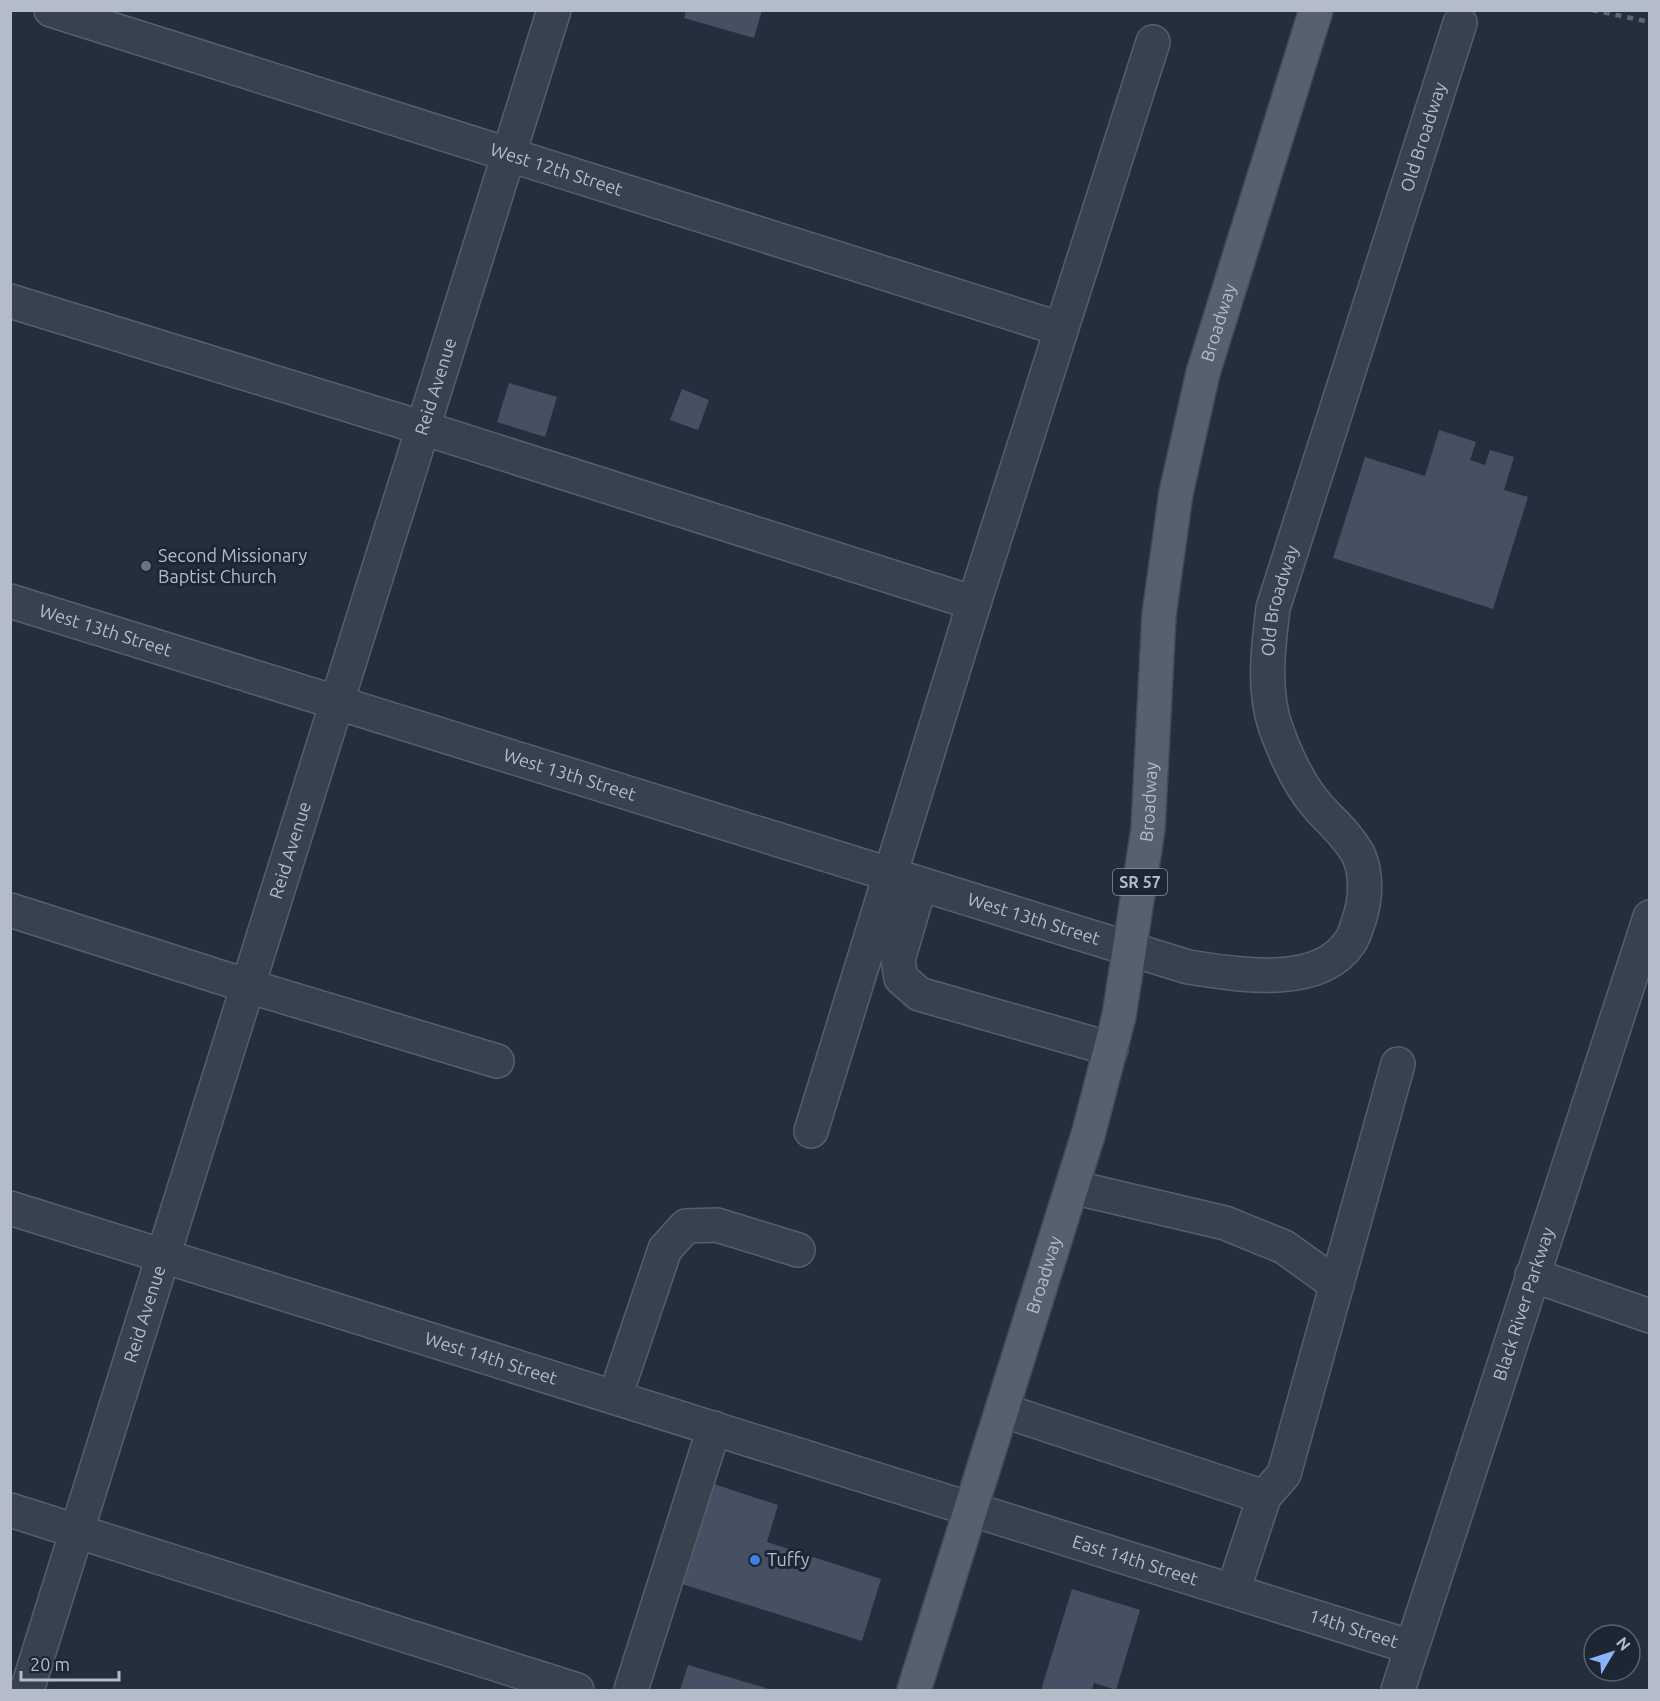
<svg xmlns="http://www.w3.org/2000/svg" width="1660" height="1701" viewBox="0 0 1660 1701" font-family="Ubuntu,sans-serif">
<rect width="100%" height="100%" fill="#242f3e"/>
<g fill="#455162">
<path d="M686,10H762L754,38L684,18Z"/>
<path d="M509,383L557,397L545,437L497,422Z"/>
<path d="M682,389L709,400L698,430L670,420Z"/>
<path d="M1439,430L1476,442L1470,460L1485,465L1490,450L1514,457L1504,490L1528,497L1493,609L1333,558L1365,457L1425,476Z"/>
<path d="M711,1483L778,1505L767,1542L881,1579L862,1641L679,1583Z"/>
<path d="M1072,1589L1140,1610L1116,1690L1094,1683L1092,1690H1041Z"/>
<path d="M688,1665L772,1690H680Z"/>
</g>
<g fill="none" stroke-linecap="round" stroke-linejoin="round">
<g stroke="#565f6c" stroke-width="36">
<g id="minor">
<path id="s1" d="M51,10L1061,329"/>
<path d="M10,301L423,428L974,603"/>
<path id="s2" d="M10,601L1188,967C1236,974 1318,990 1350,942C1355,935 1357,925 1360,917C1366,897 1367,873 1358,854C1348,836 1334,824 1320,809C1301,788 1288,761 1278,734C1262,694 1268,649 1273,608L1460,23"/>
<path d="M920,885L898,960L901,978L919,994L1111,1049"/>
<path d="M10,910L248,986L497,1061"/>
<path d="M811,1131L974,603L1153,42"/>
<path d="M1072,1187L1225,1223L1284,1247L1337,1285"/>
<path id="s3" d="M10,1208L1411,1647"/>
<path d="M1532,1275L1650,1316"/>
<path d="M615,1397L665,1249L686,1226L717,1225L798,1250"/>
<path d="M1002,1410L1264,1497L1233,1591"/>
<path d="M1264,1497L1284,1474L1398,1064"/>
<path d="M10,1510L577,1690"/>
<path id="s4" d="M27,1690L554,10"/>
<path d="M631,1690L714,1428"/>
<path id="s5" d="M1398,1690L1650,917"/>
</g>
</g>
<g stroke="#414a57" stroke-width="36">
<g id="major">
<path id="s6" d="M914,1690L1088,1135L1119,1016L1148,829L1159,615L1176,493L1203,373L1316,10"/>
</g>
</g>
<use href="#minor" stroke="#38414e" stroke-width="33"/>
<use href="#major" stroke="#56606e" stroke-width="33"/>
<path stroke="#5a6575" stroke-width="4.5" stroke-dasharray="6 6" stroke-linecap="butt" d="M1592,10L1650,22"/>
</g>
<circle fill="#6b7280" stroke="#1d2633" stroke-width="2" cx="146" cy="566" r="6"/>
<circle fill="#3f7fe0" stroke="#1d2633" stroke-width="2" cx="755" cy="1560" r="6"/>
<g text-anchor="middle" stroke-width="6" stroke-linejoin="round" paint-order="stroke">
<rect fill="#1d2633" stroke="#878f9c" stroke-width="1.5" x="1113" y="869" width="54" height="26" rx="4.5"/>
<g font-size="16" font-weight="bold" fill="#b4bcc9">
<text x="1140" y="888">SR 57</text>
</g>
<g font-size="18" fill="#b4bcc9" stroke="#1d2633">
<text dy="6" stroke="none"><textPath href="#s2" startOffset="2265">Old Broadway</textPath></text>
<text dy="6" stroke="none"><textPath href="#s1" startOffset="530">West 12th Street</textPath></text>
<text dy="6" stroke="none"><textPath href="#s6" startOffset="1407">Broadway</textPath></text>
<text dy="6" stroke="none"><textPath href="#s4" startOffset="1366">Reid Avenue</textPath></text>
<text dy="6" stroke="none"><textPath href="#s2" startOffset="1779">Old Broadway</textPath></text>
<text dy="6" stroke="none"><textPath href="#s2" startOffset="100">West 13th Street</textPath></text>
<text dy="6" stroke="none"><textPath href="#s2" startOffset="586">West 13th Street</textPath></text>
<text dy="6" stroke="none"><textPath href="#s6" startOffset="921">Broadway</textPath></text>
<text dy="6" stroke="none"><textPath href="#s4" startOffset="880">Reid Avenue</textPath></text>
<text dy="6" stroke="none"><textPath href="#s2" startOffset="1072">West 13th Street</textPath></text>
<text dy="6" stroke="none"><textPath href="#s6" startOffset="435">Broadway</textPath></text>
<text dy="6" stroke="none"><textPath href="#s5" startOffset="406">Black River Parkway</textPath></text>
<text dy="6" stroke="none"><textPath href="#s4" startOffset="394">Reid Avenue</textPath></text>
<text dy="6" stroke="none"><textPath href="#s3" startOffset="504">West 14th Street</textPath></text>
<text dy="6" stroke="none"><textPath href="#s3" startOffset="1179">East 14th Street</textPath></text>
<text dy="6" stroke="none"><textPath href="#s3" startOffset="1408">14th Street</textPath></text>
</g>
<g font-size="18" fill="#b4bcc9" stroke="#1d2633" text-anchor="start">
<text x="158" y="562">Second Missionary<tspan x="158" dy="21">Baptist Church</tspan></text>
<text x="767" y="1566">Tuffy</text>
</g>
</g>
<rect width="1660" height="1701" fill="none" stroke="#b4bcc9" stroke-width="24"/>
<g transform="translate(1612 1653) rotate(51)"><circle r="28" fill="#1d2633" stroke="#59626f" stroke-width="1.5"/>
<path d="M0-4.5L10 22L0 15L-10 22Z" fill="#8ab4f8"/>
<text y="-9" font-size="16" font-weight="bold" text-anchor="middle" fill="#b4bcc9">N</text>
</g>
<path d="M21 1671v9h98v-9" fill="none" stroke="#b4bcc9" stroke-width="3"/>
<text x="30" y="1671" font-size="18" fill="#b4bcc9" stroke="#1d2633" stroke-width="4.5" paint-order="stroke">20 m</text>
</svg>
